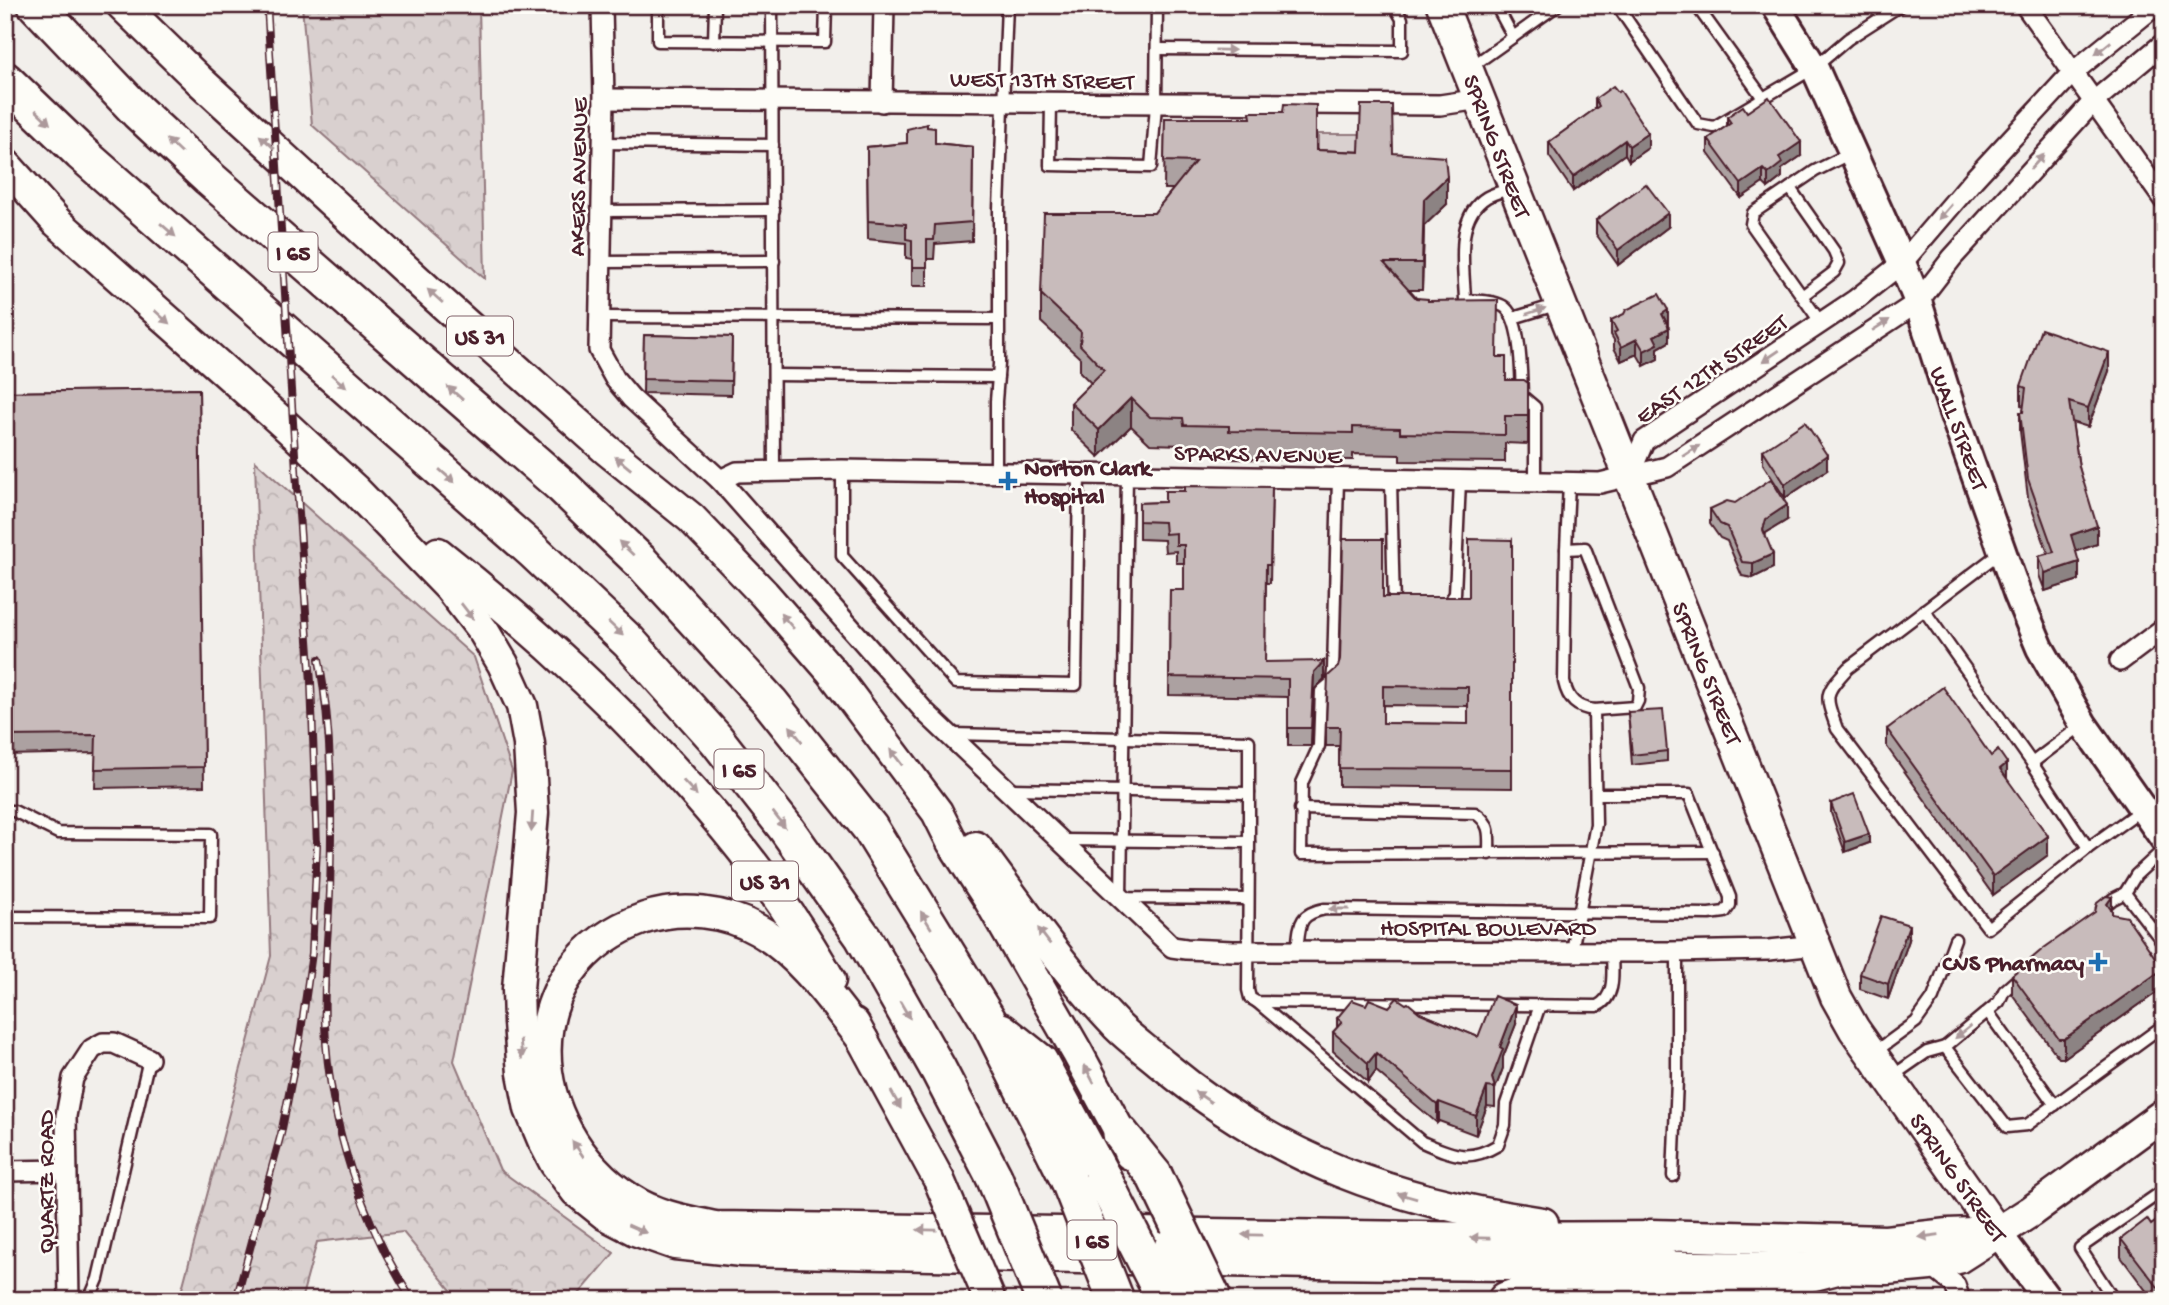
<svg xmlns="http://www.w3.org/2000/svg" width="2169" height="1305" viewBox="0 0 2169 1305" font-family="'Gochi Hand',sans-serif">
<defs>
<pattern id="forest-crowns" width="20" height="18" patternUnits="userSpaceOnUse" patternTransform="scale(1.75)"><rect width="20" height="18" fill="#d9d0cf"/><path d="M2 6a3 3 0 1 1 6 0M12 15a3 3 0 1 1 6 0" fill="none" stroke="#bcb2b2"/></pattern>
</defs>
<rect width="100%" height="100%" fill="#f2efeb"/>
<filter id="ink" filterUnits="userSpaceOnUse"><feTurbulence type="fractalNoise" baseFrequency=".0143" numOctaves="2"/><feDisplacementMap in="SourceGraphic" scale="14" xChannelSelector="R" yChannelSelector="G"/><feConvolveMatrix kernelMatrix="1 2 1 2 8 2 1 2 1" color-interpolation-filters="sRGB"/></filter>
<g filter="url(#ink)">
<g fill="url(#forest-crowns)" stroke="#92787d" stroke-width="2">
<path d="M302,5H479L485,279L312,125Z"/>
<path d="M255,461L474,657L512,771L454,1061L500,1170L614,1253L574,1300H459L403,1232L317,1242L301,1300H179L271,956Z"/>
</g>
<path fill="#d9d0cf" stroke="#92787d" stroke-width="2" d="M1318,134H1360L1359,166H1318Z"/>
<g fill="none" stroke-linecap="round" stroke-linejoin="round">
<g stroke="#4a1f2b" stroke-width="15">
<g id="lane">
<path d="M658,5V41L825,42L826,5"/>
<path d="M772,5L774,470"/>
<path d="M1496,5L1513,37"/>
<path d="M1617,5L1698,124L1714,127L1814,68L1848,39L1901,5"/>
<path d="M1696,5L1763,98"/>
<path d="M714,42L715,5"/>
<path d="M1157,49L1402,51V19L1394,5"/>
<path d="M1471,67L1558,5"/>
<path d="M1051,103L1050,165L1151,167L1156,105L1157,5"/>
<path d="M603,143L773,145"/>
<path d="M1512,188C1504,191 1494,193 1487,197C1454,217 1464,267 1465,300C1476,301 1492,300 1503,306C1522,317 1521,375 1522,396L1535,407V482"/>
<path d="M1790,188L1834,251L1839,263L1834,272L1802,296"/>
<path d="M602,211L774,210"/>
<path d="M601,262L774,261"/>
<path d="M600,317L999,319"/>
<path d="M1513,318L1559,304"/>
<path d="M1821,323L1751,224L1753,213L1815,171L1851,153"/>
<path d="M774,375L998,377"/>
<path d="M842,470V556L956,683L1076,685L1079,474"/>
<path d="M996,471V401L999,364V209L1007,5"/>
<path d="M1127,475L1121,898L1248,899"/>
<path d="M1338,479L1333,671L1332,682L1321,691L1319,746L1302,783L1301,854L1713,852"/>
<path d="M1391,480L1394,608"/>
<path d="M1569,483L1566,549L1585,548L1639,688L1638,701L1635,707L1594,710L1596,824L1572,951"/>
<path d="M1566,549L1564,682C1568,700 1577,708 1594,710"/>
<path d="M2001,552L1848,668C1823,695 1825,695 1837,729L1988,928L2088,848L2142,809"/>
<path d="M1447,605L1455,594L1460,481"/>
<path d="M1924,610L2032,763L2088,848"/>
<path d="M952,734L1249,741V842"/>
<path d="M2032,763L2082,725"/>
<path d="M1009,789L1249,793"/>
<path d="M1300,809L1475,813C1492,824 1489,836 1489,854"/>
<path d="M5,811H14L58,833L211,834L210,918L5,917"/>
<path d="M1063,840L1249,842L1248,990L1250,998L1257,1002L1597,1006C1617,997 1612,971 1612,951"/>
<path d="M2125,893L2164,944"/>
<path d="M2102,908L2113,899L2125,893L2136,875L2164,849"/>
<path d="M1297,951C1300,926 1297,914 1325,909L1709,914L1725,912L1730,905V897L1689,794H1598"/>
<path d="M1257,1002L1422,1142C1453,1155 1468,1163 1498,1145L1505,1125L1506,1104L1540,1005"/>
<path d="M1988,1012L2055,1105"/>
<path d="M1945,1047L1999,1002L2004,991L2021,976"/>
<path d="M1875,1052L1916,1022L1933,998L1955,939"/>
<path d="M1891,1077L1927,1052L1945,1047L2007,1127L2027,1125L2164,1025"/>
<path d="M1673,1176L1677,1080V952"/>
<path d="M89,1300L98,1279L149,1059"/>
<path d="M2114,1300L2080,1248L2164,1190"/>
</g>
</g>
<g stroke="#4a1f2b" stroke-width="24">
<g id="street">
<path d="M602,5L604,99L599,350L615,379L631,398L720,480L925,712L1164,939L1172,947L1186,949L1233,951L1670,952L1769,950L1816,945"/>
<path d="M2025,5L2164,200"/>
<path d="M604,99L1440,105L1480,99"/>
<path d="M882,102L884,5"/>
<path d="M1629,476L1644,441L1855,300L1902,263L1974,179L2072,73L2156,5"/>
<path d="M720,480L737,472L842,470L1600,483L1667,467L1918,302L1952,258L2093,102L2164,43"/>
<path d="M2120,661L2164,628"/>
<path d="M5,1171L66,1170"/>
<path d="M1930,1265L1955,1285L1960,1300"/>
<path d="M69,1300L66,1116L73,1078L92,1049L103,1043H114L149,1059"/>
</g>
</g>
<g stroke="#4a1f2b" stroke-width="32">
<g id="secondary">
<path d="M1775,5L1816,71L1902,263L1918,302L1952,410L2017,593L2040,648L2083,724L2164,839"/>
<path d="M1997,1232L2048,1300"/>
</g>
</g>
<g stroke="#4a1f2b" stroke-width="35">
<g id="primary">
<path d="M122,5L199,80L430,292L607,450L691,518L764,594L832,672L937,812L952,842L990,901L1077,1052L1121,1134L1130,1154"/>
<path d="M1442,5L1836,997L1854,1029L1997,1232"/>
<path d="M5,164L57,222L284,424L354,489L449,587L484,632L503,664L522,706L529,744L533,813L518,989L519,1023L523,1073L530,1109L543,1140L555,1163L576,1191L606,1215L635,1230L675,1244L742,1251L1314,1263L1887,1269L1930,1265L1958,1258L2030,1212L2164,1114"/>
<path d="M438,553C583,668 739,818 830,980"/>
<path d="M976,847C1021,907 1065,972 1117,1026C1131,1040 1147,1051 1162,1064C1277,1160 1396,1202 1543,1223"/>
<path d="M854,1024L939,1180"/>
<path d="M863,1040C834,1003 800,953 758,930C725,911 681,906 645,918C509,966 521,1128 630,1199C656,1216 686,1221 715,1227L1489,1238L1671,1237"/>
<path d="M1651,1235L1886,1241L1948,1234L1997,1232"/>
</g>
</g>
<g stroke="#4a1f2b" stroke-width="40">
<g id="highway">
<path d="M36,5L138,112L209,178L562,486L642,563L770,702L870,828L988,1020L1069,1181"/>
<path d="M5,80L81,153L533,551L629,642L716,739L785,827L863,937L938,1069L994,1177"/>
<path d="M1001,1031L1040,1062L1103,1178"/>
<path d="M1121,1134L1154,1175"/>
<path d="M1506,1300L1537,1289L1557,1286L1744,1285L1777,1282L1835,1267"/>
</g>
</g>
<use href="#lane" stroke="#fdfcf7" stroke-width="10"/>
<use href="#street" stroke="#fdfcf7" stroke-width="19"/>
<use href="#secondary" stroke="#fdfcf7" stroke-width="26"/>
<use href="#primary" stroke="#fdfcf7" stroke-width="30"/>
<use href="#highway" stroke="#fdfcf7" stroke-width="35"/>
<g stroke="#4a1f2b" stroke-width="8">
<g id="rail">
<path d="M319,659C333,736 332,815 330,892C328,936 323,980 325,1025C329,1122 360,1218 412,1300"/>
<path d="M236,1300L281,1134L300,1038L312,953L317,846L311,682L297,486L267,5"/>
</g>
</g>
<use href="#rail" stroke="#fdfcf7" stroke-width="5" stroke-dasharray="16" stroke-linecap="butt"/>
<g stroke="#4a1f2b" stroke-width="35" stroke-linecap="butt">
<g id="primary-bridge">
<path d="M939,1180L990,1300"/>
<path d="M1170,1246L1194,1300"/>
</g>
</g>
<g stroke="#4a1f2b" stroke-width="40" stroke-linecap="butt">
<g id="highway-bridge">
<path d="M1154,1175L1214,1300"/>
<path d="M994,1177L1044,1300"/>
<path d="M1103,1178L1165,1300"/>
<path d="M1069,1181L1116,1300"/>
</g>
</g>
<use href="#primary-bridge" stroke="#fdfcf7" stroke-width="30"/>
<use href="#highway-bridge" stroke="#fdfcf7" stroke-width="35"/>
</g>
<g fill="#aca1a1" stroke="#4a1f2b" stroke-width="2" fill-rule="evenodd">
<path d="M1595,99L1648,148L1629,161L1625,154L1573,191L1549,156V142L1595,109Z"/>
<path d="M1747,112L1801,156L1782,169V177L1768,188L1763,183L1741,198L1708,153V139L1727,126V117Z"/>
<path d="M1165,118L1316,150L1393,153L1447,204L1424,226L1422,290H1409L1416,298L1428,301L1498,357L1506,380L1528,383V444L1505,443V462L1400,461V455L1353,454V460L1229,459V453H1184L1183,445L1150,444L1131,426L1099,457L1071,430V403L1091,383L1080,372V358L1041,322V294L1154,213L1173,189H1164Z"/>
<path d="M927,127L935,143L973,147L972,241L935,244L934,259H927V286H912V259L906,258V243L868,239L867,147L907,143Z"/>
<path d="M1596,220L1668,227L1618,265L1596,234Z"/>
<path d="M1611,320L1668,325L1669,342L1658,348V359L1644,366L1637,354L1621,361L1614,348V340L1611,335Z"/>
<path d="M644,335L732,337L731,395L643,393Z"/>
<path d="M2109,371L2088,427L2072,422L2079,467L2097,544L2076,551L2079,580L2045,591L2039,575V556L2048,553L2028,498L2020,431V412H2023L2024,406L2021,405V386Z"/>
<path d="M199,389L204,786L95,788L96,753L5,755V392Z"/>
<path d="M1763,450L1827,470L1785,498L1763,464Z"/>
<path d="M1272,487L1270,583H1266L1265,662L1324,679L1314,690L1311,746H1288V697L1169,695L1170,590H1184V563H1176V551L1165,552L1164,540L1139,539V503L1165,502L1185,491Z"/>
<path d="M1710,509L1787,520L1766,533L1765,536L1773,568L1753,578L1742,576L1727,541L1720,538L1710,524Z"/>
<path d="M1512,540V788L1339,786V746H1326V727L1338,667L1383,597H1469ZM1383,705L1468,706V724L1383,723Z"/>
<path d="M1628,712L1667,751V761L1632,765Z"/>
<path d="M1887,729L2007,780L2048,855L1993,895L1887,747Z"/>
<path d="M1831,803L1869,843L1845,852L1831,813Z"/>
<path d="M2112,911V914L2163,988L2064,1058H2059L2012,994V975Z"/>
<path d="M1909,940L1888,999L1860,989V974Z"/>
<path d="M1366,1005L1389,1007L1420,1013L1478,1037L1516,1024L1503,1057V1068L1495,1089V1107L1487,1106L1476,1135L1439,1121L1437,1123L1376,1071L1368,1082L1333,1051V1032L1337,1028V1018Z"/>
<path d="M2164,1216V1300H2153L2121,1257V1239L2151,1225Z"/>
</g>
<g fill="#8c8383" stroke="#4a1f2b" stroke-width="2">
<path d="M1648,133V148L1629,161V146Z"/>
<path d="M1625,140V154L1573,191V177Z"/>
<path d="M1801,142V156L1782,169V177L1768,188V174L1779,157Z"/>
<path d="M1763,169V183L1741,198V184Z"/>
<path d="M1447,177V204L1424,226L1422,290L1424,199Z"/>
<path d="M1668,213V227L1618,265V250Z"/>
<path d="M1668,310V325L1662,314Z"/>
<path d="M1669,328V342L1658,348V359L1644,366V351L1654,336Z"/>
<path d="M1637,339V354L1621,361V347Z"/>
<path d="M2109,352V371L2088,427V408Z"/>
<path d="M1131,398V426L1099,457V430Z"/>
<path d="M1827,455V470L1785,498V484Z"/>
<path d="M1787,505V520L1766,533L1763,545V530L1766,519Z"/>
<path d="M2097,526V544L2071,553V535Z"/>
<path d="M1773,554V568L1753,578V563Z"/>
<path d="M2079,562V580L2045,591V573Z"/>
<path d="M1324,661V679L1314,690L1311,746L1314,672Z"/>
<path d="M2007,763V782L2000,769Z"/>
<path d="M1869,834V843L1845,852V842Z"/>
<path d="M2048,836V855L1993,895V876Z"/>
<path d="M2112,897V916L2107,904Z"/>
<path d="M1909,925V940L1888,999V984Z"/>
<path d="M2163,969V988L2064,1058V1039Z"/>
<path d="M1516,1005V1024L1503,1057V1068L1495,1089L1492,1078L1500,1047Z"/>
<path d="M1376,1053V1071L1368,1082V1063Z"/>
<path d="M1487,1087V1106L1476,1135V1116Z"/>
<path d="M1439,1102V1121L1437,1123V1105Z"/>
</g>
<g fill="#c8bbbb" stroke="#4a1f2b" stroke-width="2" fill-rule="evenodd">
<path d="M1613,86L1618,92L1620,90L1648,133L1629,146L1625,140L1573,177L1549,142L1599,106L1595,99Z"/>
<path d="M1769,97L1801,142L1779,157L1782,163L1768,174L1763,169L1741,184L1708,139L1731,123L1727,117L1743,106L1747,112Z"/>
<path d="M1284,104L1316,105V150L1359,152L1361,105H1392L1393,153L1445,157L1447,177L1424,199L1422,263H1384L1416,298L1428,299V301L1498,300L1497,357H1506V380H1524L1528,383V416H1505V435L1400,433V428L1353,427V433L1229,431V426L1184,425L1183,418L1150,417L1131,398L1099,430L1071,403L1104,370L1080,345L1081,332L1041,294L1044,213H1154L1195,162L1164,161L1165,118H1251L1250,112H1283Z"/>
<path d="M927,124V127L935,128V143L973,147L972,222L935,225L934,240H927V267H912V240L906,239V224L868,221L867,147L907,143V129Z"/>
<path d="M1646,184L1668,213L1618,250L1596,220Z"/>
<path d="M1659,294L1668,310L1662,314L1669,328L1654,336L1658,344L1644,351L1637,339L1621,347L1614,333L1617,331L1611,320L1624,314L1626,310Z"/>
<path d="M2041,329L2109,352L2088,408L2069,402L2079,467L2097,526L2071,535L2079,562L2045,573L2039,556L2054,552L2028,479L2020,412H2023L2026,388L2021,386Z"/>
<path d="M644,335L732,337L731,381L643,379Z"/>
<path d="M199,389L204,767L95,769L96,735L5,736V392Z"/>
<path d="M1805,422L1827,455L1785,484L1763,450Z"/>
<path d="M1771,479L1787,505L1766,519L1763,530L1773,554L1753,563L1742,562L1727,527L1720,524L1710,509L1727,501L1735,503Z"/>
<path d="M1185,486L1272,487L1270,565H1266L1265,662L1324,661L1314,672L1311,728H1288V679L1169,677L1170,590H1184V545H1176V533L1165,534L1164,522L1139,521V503L1165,502V491H1185Z"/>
<path d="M1343,539H1383V597H1469V539L1512,540V769L1339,768L1340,727H1326L1328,676L1338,667L1340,659ZM1383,686L1468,687V724L1383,723Z"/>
<path d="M1943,687L1991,756L1998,750L2007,763L2000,769L2048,836L1993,876L1887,729Z"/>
<path d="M1663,710L1667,751L1632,755L1628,712Z"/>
<path d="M1854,794L1869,834L1845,842L1831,803Z"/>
<path d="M2106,896L2112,897L2107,904L2112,911V914L2127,917L2163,969L2064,1039H2059L2012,975L2044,948L2095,912L2097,903Z"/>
<path d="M1881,916L1909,925L1888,984L1860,974Z"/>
<path d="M1494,996L1516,1005L1500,1047L1503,1049L1492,1078L1495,1088L1487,1087L1476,1116L1439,1102L1437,1105L1376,1053L1368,1063L1333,1032L1342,1022L1337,1018L1352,1000L1366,1005L1369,999L1389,1007L1397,998L1406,1004L1408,1003L1420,1013L1478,1037Z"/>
<path d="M2164,1216V1295L2121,1239L2147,1219L2151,1225Z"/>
</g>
<defs><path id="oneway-solid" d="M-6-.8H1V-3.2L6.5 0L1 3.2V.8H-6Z" transform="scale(1.75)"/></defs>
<g fill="#ac999b">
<use href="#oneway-solid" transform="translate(2103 48) rotate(141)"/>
<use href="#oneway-solid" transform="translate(1225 50) rotate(1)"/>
<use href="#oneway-solid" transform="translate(43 117) rotate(44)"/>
<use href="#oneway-solid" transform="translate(267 142) rotate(-138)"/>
<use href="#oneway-solid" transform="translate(174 146) rotate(-137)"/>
<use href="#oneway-solid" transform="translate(2037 162) rotate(-48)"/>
<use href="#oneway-solid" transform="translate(1945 212) rotate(131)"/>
<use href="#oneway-solid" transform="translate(168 230) rotate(41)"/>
<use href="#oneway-solid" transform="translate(435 296) rotate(-138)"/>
<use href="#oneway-solid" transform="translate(1536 311) rotate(-18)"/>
<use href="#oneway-solid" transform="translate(162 317) rotate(42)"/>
<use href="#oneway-solid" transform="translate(1881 325) rotate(-32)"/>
<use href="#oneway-solid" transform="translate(1771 356) rotate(146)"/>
<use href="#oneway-solid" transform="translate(339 381) rotate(41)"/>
<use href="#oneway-solid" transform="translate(455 393) rotate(-139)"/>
<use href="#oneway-solid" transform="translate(1691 451) rotate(-33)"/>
<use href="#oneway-solid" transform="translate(623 463) rotate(-141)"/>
<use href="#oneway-solid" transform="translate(447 476) rotate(41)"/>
<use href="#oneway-solid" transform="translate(626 548) rotate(-137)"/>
<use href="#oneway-solid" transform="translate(467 611) rotate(52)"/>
<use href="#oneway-solid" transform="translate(787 621) rotate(-131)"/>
<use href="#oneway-solid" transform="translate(616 629) rotate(43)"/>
<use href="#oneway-solid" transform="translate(796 734) rotate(-128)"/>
<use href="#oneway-solid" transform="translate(896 757) rotate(-127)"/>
<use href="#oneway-solid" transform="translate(690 788) rotate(47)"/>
<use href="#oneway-solid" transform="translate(779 820) rotate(53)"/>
<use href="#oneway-solid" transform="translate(532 822) rotate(94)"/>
<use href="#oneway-solid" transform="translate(1339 909) rotate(-180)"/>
<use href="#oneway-solid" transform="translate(926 920) rotate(-122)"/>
<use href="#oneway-solid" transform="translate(1044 936) rotate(-127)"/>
<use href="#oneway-solid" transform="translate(905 1010) rotate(60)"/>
<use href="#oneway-solid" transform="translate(1963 1032) rotate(141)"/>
<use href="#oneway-solid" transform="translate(521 1049) rotate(85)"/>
<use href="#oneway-solid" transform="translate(1089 1074) rotate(-118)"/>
<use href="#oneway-solid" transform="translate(1203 1097) rotate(-146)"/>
<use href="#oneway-solid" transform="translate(896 1100) rotate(61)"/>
<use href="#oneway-solid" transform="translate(578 1149) rotate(-125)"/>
<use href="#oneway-solid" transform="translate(1407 1196) rotate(-164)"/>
<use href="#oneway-solid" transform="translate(637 1229) rotate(23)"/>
<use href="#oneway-solid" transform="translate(927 1230) rotate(-179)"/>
<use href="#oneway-solid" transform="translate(1252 1235) rotate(-179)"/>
<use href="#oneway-solid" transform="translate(1929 1236) rotate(172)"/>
<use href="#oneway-solid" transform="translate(1480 1238) rotate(-179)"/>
</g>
</g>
<g fill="#1f6fb2" stroke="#fdfcf7" stroke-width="2.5">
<path d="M1004.5 470.5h7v7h7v7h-7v7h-7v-7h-7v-7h7z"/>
<path d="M2094.5 951.5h7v7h7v7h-7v7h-7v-7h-7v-7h7z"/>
</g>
<g text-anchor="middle" stroke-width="5" stroke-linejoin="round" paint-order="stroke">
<g fill="#fdfcf7" stroke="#806168" stroke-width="2">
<rect x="268.5" y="232.5" width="49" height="39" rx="5"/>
<rect x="447" y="316.5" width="66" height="39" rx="5"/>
<rect x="714.5" y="749.5" width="49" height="39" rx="5"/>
<rect x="732" y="861.5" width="66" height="39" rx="5"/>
<rect x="1067.5" y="1220.5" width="49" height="39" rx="5"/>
</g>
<g font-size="23" font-weight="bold" fill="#4a1f2b">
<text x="293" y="260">I 65</text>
<text x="480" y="344">US 31</text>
<text x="739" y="777">I 65</text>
<text x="765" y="889">US 31</text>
<text x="1092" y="1248">I 65</text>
</g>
<g font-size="24" fill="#4a1f2b" stroke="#fdfcf7">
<text transform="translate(1042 79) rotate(1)" y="8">WEST 13TH STREET</text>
<text transform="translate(1498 146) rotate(69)" y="8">SPRING STREET</text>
<text transform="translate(577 177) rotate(-89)" y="8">AKERS AVENUE</text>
<text transform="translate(1711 368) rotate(-34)" y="8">EAST 12TH STREET</text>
<text transform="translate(1960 428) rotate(70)" y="8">WALL STREET</text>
<text transform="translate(1258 453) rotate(1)" y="8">SPARKS AVENUE</text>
<text transform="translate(1708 673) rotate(68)" y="8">SPRING STREET</text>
<text x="1488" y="935">HOSPITAL BOULEVARD</text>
<text transform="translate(1959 1177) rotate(55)" y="8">SPRING STREET</text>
<text transform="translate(45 1182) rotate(-90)" y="8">QUARTZ ROAD</text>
</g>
<g font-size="24" font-weight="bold" fill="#4a1f2b" stroke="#fdfcf7" text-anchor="start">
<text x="1024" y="475">Norton Clark<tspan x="1024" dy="28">Hospital</tspan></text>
<text x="2084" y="970" text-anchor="end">CVS Pharmacy</text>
</g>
</g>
<rect width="2169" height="1305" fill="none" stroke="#fdfcf7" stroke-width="28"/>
<rect x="14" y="14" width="2141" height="1277" fill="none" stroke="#4a1f2b" stroke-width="2.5" filter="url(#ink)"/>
</svg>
